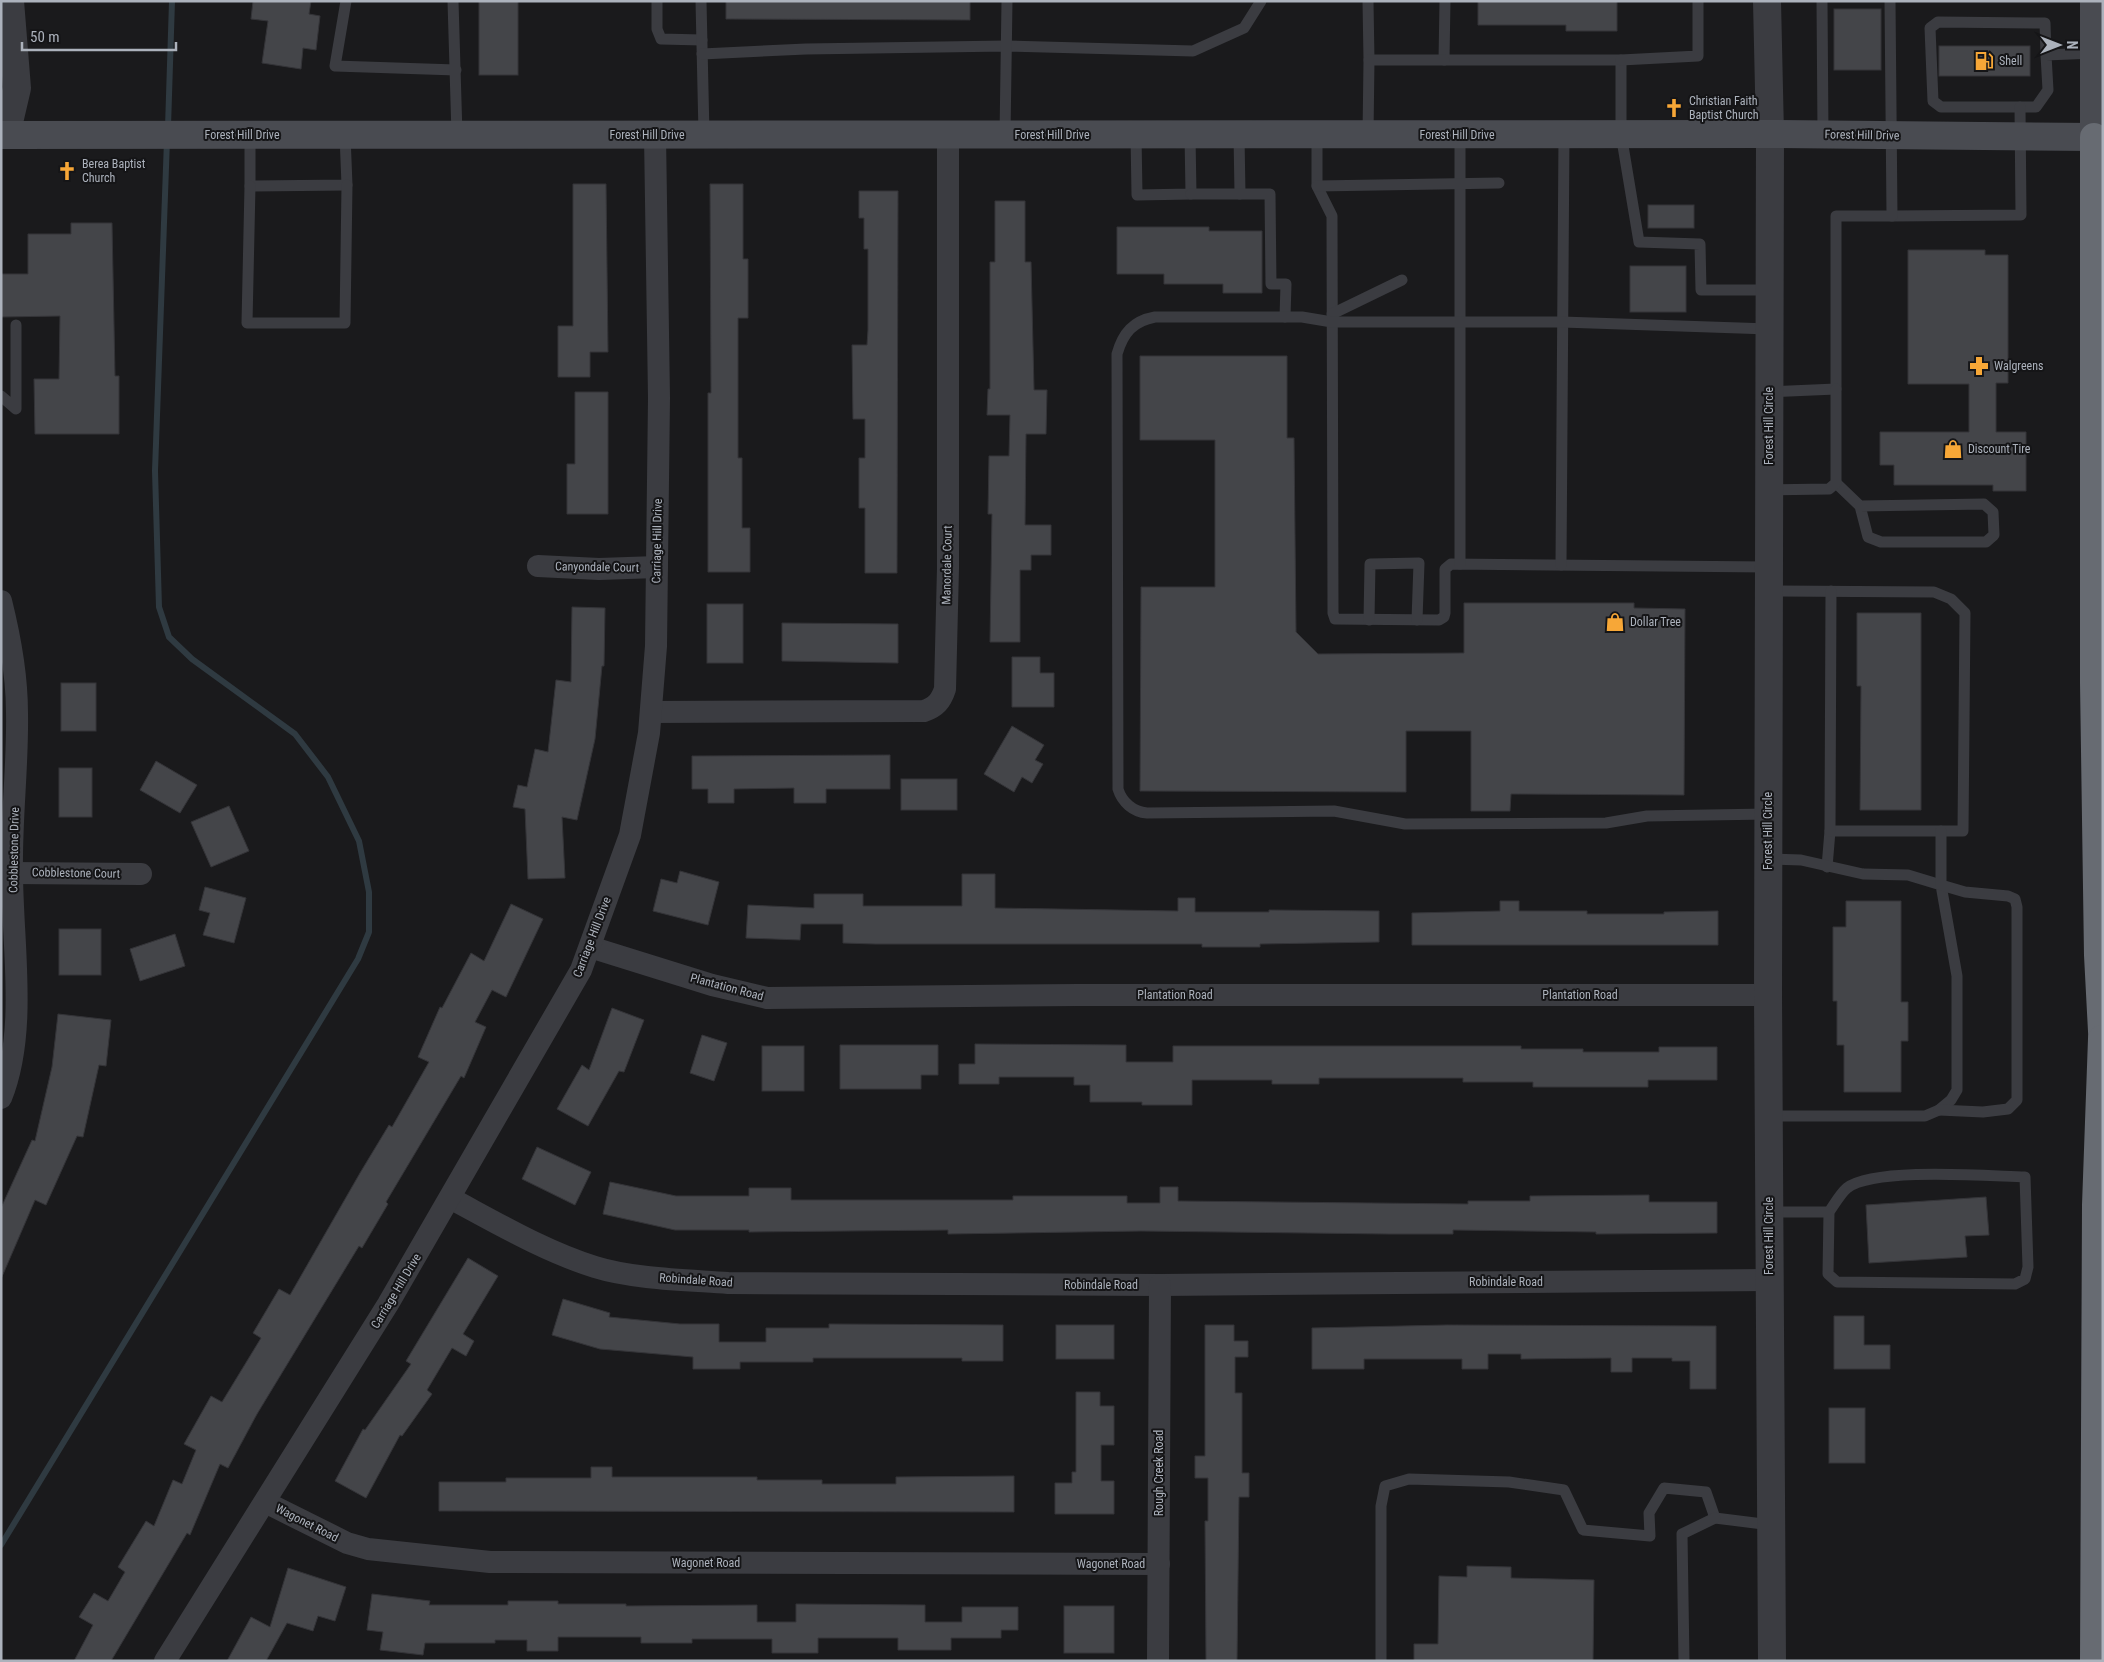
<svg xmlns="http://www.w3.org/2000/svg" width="2104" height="1662" viewBox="0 0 2104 1662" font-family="'Roboto Condensed',sans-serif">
<rect width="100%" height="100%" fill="#1a1a1c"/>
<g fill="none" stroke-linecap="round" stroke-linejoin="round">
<g stroke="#2f3a41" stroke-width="6">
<path d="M168,127L172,1"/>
<path d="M1,1545L358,959L369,932V892L359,841L328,777L295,734L192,659L169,637L159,607L155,471L167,140"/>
</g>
</g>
<g fill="#444549" stroke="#343438">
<path d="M253,1H311L309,14L320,16L316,50L303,48L301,69L262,63L268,21L251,19Z"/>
<rect x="479" y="1" width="39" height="74"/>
<path d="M726,1H970V20L726,19Z"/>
<path d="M1478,1H1617V31H1566V25H1478Z"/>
<rect x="1834" y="9" width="47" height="61"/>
<rect x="1939" y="46" width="91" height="30"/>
<path d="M573,184H606L608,352H590V377H558V326H573Z"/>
<path d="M710,184H743V259H748V318H738V458H742V528H750V572H708V393H711Z"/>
<path d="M859,191H898L897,573H865V508H859V458H865V419H853L852,345H867L868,330V249H864V218H859Z"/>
<path d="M995,201H1025V262H1031L1034,390H1047L1046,434H1026L1025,525H1051V555H1031V570H1020V642H990L992,514H988L989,456H1009L1010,415H987L988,389H990V262H995Z"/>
<rect x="1648" y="205" width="46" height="23"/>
<path d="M71,223H112L115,376H119V434H35L34,379H59L60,316L1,317V274H28V234H71Z"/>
<path d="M1117,227H1209V231H1262V293H1223V284H1164V274H1117Z"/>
<path d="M1908,250H1985V255H2008V383H1996V432H2026V491H1993V485H1894V465H1880V432H1969V384H1908Z"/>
<rect x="1630" y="266" width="56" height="46"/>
<path d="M1140,356H1287V438H1294L1296,632L1318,654L1464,653V603H1634V608L1685,609L1684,795L1511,794L1510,811H1471V731H1406V792L1140,791L1141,587H1215V440H1140Z"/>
<path d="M575,392H608V514H567V464H575Z"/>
<rect x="707" y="604" width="36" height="59"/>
<path d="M572,607L605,608L604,666H602L595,739L577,820L562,817L565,878L528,879L525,809L513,807L518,785L527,787L535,749L548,752L556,680L571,682Z"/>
<path d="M1857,613H1921V810H1860L1861,686H1857Z"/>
<path d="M782,623L898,624V663L782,661Z"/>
<path d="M1012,657H1040V673H1054V707H1012Z"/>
<rect x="61" y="683" width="35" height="48"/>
<path d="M1012,726L1044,745L1035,760L1043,764L1032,783L1022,777L1014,792L984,774Z"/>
<path d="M890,755V789H826V803H794V788L734,789V803H708V789H692V756Z"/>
<path d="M156,761L197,785L180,813L140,790Z"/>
<rect x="59" y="768" width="33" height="49"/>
<rect x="901" y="779" width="56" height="31"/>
<path d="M229,806L249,851L211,867L191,822Z"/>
<path d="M680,871L719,882L708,925L653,911L661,879L677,883Z"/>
<path d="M962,874H995V908L1178,911V898H1195V912H1269V910L1379,911V942L1260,944V947H1202V944H875L843,943V924H801L800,940L746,938L748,905L814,908V894H863V906H962Z"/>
<path d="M205,887L246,898L234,943L203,935L210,913L199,910Z"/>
<path d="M1500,901H1519V911H1587V914H1664V912L1718,911V945H1412V913L1500,911Z"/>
<path d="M1846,901H1901V1002H1908V1041H1901V1092H1844V1045H1837V1001H1833V927H1846Z"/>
<path d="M511,904L543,919L506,997L492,990L475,1022L486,1027L464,1078L461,1076L386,1202L388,1204L362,1248L359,1246L257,1414L228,1468L220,1464L190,1535L187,1533L111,1661H74L93,1625L79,1617L94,1593L108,1601L125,1572L118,1567L146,1521L154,1526L173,1480L182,1484L196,1450L184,1444L211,1396L222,1402L261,1338L253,1333L279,1289L290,1295L360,1173L389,1125L392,1127L429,1062L418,1057L440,1007L442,1008L471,953L484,961Z"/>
<rect x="59" y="929" width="42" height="46"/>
<path d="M175,934L185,966L140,981L130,949Z"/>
<path d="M612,1008L644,1020L624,1072L619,1071L588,1126L557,1109L582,1065L589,1070Z"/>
<path d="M58,1014L111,1020L106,1066L99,1065L83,1137L77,1136L46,1205L35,1200L1,1279V1208L32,1140L35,1141L52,1067Z"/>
<path d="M702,1035L727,1043L714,1081L690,1073Z"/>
<path d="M975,1044L1126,1045V1062H1173V1046H1521V1049H1583V1052H1659V1047H1717V1080H1648V1087H1533V1082H1463V1078H1319V1084H1272V1080H1192V1105H1142V1102H1090V1085H1074V1077H999V1084H959V1064H975Z"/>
<path d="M840,1045H938V1075H921V1089H840Z"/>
<rect x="762" y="1046" width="42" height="45"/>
<path d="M537,1147L591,1172L575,1205L522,1179Z"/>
<path d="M610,1182L676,1196H749V1188H791V1200H1013V1196H1127V1203H1160V1187H1178V1201L1468,1204V1201H1530V1196L1649,1195V1202H1717V1233L1596,1234V1232L1453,1230V1234H1388L1141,1231L948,1234V1230L749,1232V1230H675L603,1214Z"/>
<path d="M1986,1197L1989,1235L1965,1236L1967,1257L1869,1263L1866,1205Z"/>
<path d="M468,1258L498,1276L463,1334L474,1341L466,1356L452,1348L427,1390L432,1394L402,1436L400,1435L366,1498L335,1481L363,1429L365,1430L411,1364L406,1361Z"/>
<path d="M563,1299L610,1313L609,1317L680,1324H719V1342H766V1328H829V1324L1003,1325V1361H962V1358H813V1362H740V1369H693V1357L600,1349L552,1335Z"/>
<path d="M1834,1316H1864V1345H1890V1369H1834Z"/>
<rect x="1056" y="1325" width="58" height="34"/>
<path d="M1205,1325H1234V1341H1248V1357H1235V1393H1242V1473H1249V1497H1239L1237,1661H1206L1205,1521H1208V1478H1195V1456H1205Z"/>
<path d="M1447,1325L1716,1326V1389H1690V1361H1672V1358H1632V1372H1611V1358L1521,1359V1354H1488V1369H1462V1359H1364V1369H1312V1328Z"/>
<path d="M1076,1392H1100V1406H1114V1445H1101V1481H1114V1514H1055V1483H1072V1472H1076Z"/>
<rect x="1829" y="1408" width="36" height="55"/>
<path d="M591,1467H612V1477H757V1480H822V1484H896V1477L1014,1476V1512L439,1511V1482H506V1478H591Z"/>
<path d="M1467,1566L1511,1567V1578L1594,1580L1593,1661H1414V1644H1438L1439,1576L1467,1577Z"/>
<path d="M288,1568L346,1587L335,1621L318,1616L313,1631L287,1623L266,1661H227L251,1617L270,1627Z"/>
<path d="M372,1594L430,1601L429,1605H508V1601H558V1604H626V1606L757,1605V1622H796V1604L925,1605V1622H962V1607H1018V1630H1001V1638H951V1650H898V1638H818V1653H772V1639H692V1643H641V1637H558V1651H527V1640H495V1643H425L423,1655L380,1650L383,1632L367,1630Z"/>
<rect x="1064" y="1606" width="50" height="47"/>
</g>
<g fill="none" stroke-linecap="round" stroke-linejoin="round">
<g stroke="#3b3c41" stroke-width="11">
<path d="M346,1L335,66L456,70"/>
<path d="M453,1L457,135"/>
<path d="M657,1V29L661,39L702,40"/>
<path d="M701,1L704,134"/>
<path d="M1368,1L1369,60"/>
<path d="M1445,1L1444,60H1621V134L1639,242L1700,244L1701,290H1769"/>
<path d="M1822,1L1823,134"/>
<path d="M702,54L806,49L1006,46L1193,51L1244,28L1261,1"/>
<path d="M2046,55L2048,90L2036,107H1941L1933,101L1930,28L1938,22L2045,23L2046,55L2094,53"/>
<path d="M1621,60L1698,56V1"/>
<path d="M250,135V186L347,185L345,135"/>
<path d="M1005,135L1007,1"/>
<path d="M1136,135L1137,195L1191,194L1190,135"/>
<path d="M1239,135L1240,194"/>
<path d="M1317,135V186L1332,216L1333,613L1335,619L1439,620L1444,617L1445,613V569L1451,564L1768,567"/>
<path d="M1368,135L1369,60H1444"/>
<path d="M1460,135V564"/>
<path d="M250,186L247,323H345L347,185"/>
<path d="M1317,186L1499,183"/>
<path d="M1191,194H1270L1271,284H1286L1285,317"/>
<path d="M1892,216L2021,215L2020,107"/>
<path d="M1332,314L1402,280"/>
<path d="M1769,392L1836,389V216H1892L1890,1"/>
<path d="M1,396L16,409V325"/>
<path d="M1836,483L1860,506L1984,504L1993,512L1994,535L1986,542H1881L1868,537L1860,506"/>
<path d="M1769,490L1829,489L1836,483V389"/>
<path d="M1561,565L1564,134"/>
<path d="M1768,591L1934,592L1951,599L1965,613L1963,831H1830L1827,867"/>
<path d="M1369,620L1370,564L1419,563L1417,620"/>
<path d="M1768,814L1647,816L1606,823L1405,824L1334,811L1147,813C1133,812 1122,802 1118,789L1117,354C1123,333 1133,321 1155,317H1302L1332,322H1562L1769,329"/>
<path d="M1830,831L1831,591"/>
<path d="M1768,859L1801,860L1863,874L1908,875L1941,885L1957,976V1090L1951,1100L1939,1110L1925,1116H1768"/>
<path d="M1939,1110L1983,1112L2008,1109L2017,1100V907L2015,899L2008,896L1965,892L1941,885V831"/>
<path d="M1768,1212H1829C1834,1205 1840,1194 1847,1188C1875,1167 1987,1176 2025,1177L2028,1267L2025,1279L2015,1284L1837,1282L1828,1274L1829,1212"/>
<path d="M1381,1661V1506L1385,1486L1409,1479L1509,1482L1564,1490L1583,1530L1650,1536L1649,1513L1664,1488L1706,1492L1715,1518L1771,1525"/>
<path d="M1684,1661L1682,1534L1715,1518"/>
</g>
<g stroke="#3b3c41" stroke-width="22">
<path d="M538,566L599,569L657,567"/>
<path d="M1,601C10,637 17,676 17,713C18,766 11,819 12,872C12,943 28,1031 1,1098"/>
<path d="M651,712L924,711C936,707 941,701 945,689L948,568V135"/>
<path d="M12,873L141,874"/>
<path d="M590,947L712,985L767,998L1078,995H1768"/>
<path d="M450,1198C497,1223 544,1251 595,1267C633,1279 688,1280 728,1283L1160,1285L1769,1280"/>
<path d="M265,1502L347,1543L368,1549L490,1562L1159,1564"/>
<path d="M165,1661L388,1304L581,970L630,835L649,733L656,646L659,398L655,135"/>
<path d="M1158,1661L1160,1285"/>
</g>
<g stroke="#3b3c41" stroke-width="28">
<path d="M1767,1L1770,134L1768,995L1772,1661"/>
<path d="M1,128L6,135L17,88L10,1"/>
</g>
<path stroke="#494b51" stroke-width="28" d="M1,135L1770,134L2094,137V1"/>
<g stroke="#676b72" stroke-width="28">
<path d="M2094,137V683L2098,955L2103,1050"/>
<path d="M2094,1661L2096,1205L2102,1039"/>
</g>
</g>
<defs>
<g id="fuel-bare" transform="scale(1.5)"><path d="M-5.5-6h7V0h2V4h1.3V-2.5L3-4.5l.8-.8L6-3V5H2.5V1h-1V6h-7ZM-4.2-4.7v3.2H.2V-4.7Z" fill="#f7a737" stroke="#151517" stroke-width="2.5" paint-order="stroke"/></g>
<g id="church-bare" transform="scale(1.5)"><path d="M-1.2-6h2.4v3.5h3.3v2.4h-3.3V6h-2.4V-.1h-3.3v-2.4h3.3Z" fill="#f7a737" stroke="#151517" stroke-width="2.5" paint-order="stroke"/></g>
<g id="pharmacy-bare" transform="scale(1.5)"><path d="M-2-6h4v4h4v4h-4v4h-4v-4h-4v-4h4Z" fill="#f7a737" stroke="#151517" stroke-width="2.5" paint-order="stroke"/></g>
<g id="shop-bare" transform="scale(1.5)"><path d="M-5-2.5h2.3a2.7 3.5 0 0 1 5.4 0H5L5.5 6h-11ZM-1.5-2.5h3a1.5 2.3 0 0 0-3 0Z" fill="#f7a737" stroke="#151517" stroke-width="2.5" paint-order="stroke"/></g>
</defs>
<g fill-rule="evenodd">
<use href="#fuel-bare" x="1984" y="61"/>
<use href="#church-bare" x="1674" y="108"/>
<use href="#church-bare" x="67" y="171"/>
<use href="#pharmacy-bare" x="1979" y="366"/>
<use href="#shop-bare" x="1953" y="449"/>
<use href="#shop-bare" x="1615" y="622"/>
</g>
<g text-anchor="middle" stroke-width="4" stroke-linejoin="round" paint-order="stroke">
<g font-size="12" fill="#acb2bc" stroke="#151517" text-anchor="start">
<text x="1999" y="65">Shell</text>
<text x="1689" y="105">Christian Faith<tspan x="1689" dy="14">Baptist Church</tspan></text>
<text x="82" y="168">Berea Baptist<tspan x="82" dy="14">Church</tspan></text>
<text x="1994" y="370">Walgreens</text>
<text x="1968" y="453">Discount Tire</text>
<text x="1630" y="626">Dollar Tree</text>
</g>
<g font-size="12" fill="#acb2bc" stroke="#151517">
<text x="242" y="139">Forest Hill Drive</text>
<text x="647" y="139">Forest Hill Drive</text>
<text x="1052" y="139">Forest Hill Drive</text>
<text x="1457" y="139">Forest Hill Drive</text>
<text transform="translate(1862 135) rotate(1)" y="4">Forest Hill Drive</text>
<text transform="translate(1769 426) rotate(-90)" y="4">Forest Hill Circle</text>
<text transform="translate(657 541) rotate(-89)" y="4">Carriage Hill Drive</text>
<text transform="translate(947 565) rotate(-89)" y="4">Manordale Court</text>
<text transform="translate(597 567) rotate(1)" y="4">Canyondale Court</text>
<text transform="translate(1768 831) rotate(-90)" y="4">Forest Hill Circle</text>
<text transform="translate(14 850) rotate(-89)" y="4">Cobblestone Drive</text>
<text transform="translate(76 873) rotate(1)" y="4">Cobblestone Court</text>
<text transform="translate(592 937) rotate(-69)" y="4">Carriage Hill Drive</text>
<text transform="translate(727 987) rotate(15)" y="4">Plantation Road</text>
<text x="1175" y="999">Plantation Road</text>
<text x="1580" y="999">Plantation Road</text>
<text transform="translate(1769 1236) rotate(-90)" y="4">Forest Hill Circle</text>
<text transform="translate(696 1280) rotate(4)" y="4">Robindale Road</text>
<text x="1506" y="1286">Robindale Road</text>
<text x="1101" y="1289">Robindale Road</text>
<text transform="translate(396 1291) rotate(-59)" y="4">Carriage Hill Drive</text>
<text transform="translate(1159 1473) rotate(-90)" y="4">Rough Creek Road</text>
<text transform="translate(307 1523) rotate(27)" y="4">Wagonet Road</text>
<text x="706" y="1567">Wagonet Road</text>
<text x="1111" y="1568">Wagonet Road</text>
</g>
</g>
<rect width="2104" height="1662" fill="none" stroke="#acb2bc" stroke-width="5"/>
<g transform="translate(2059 45) rotate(90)" stroke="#151517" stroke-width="4" paint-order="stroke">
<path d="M0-4L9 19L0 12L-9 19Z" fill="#acb2bc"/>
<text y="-8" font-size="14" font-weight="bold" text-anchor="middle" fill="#acb2bc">N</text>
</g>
<path d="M22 42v8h154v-8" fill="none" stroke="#acb2bc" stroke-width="2.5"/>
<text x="30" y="42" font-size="15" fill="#acb2bc" stroke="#151517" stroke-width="4" paint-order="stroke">50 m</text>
</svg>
